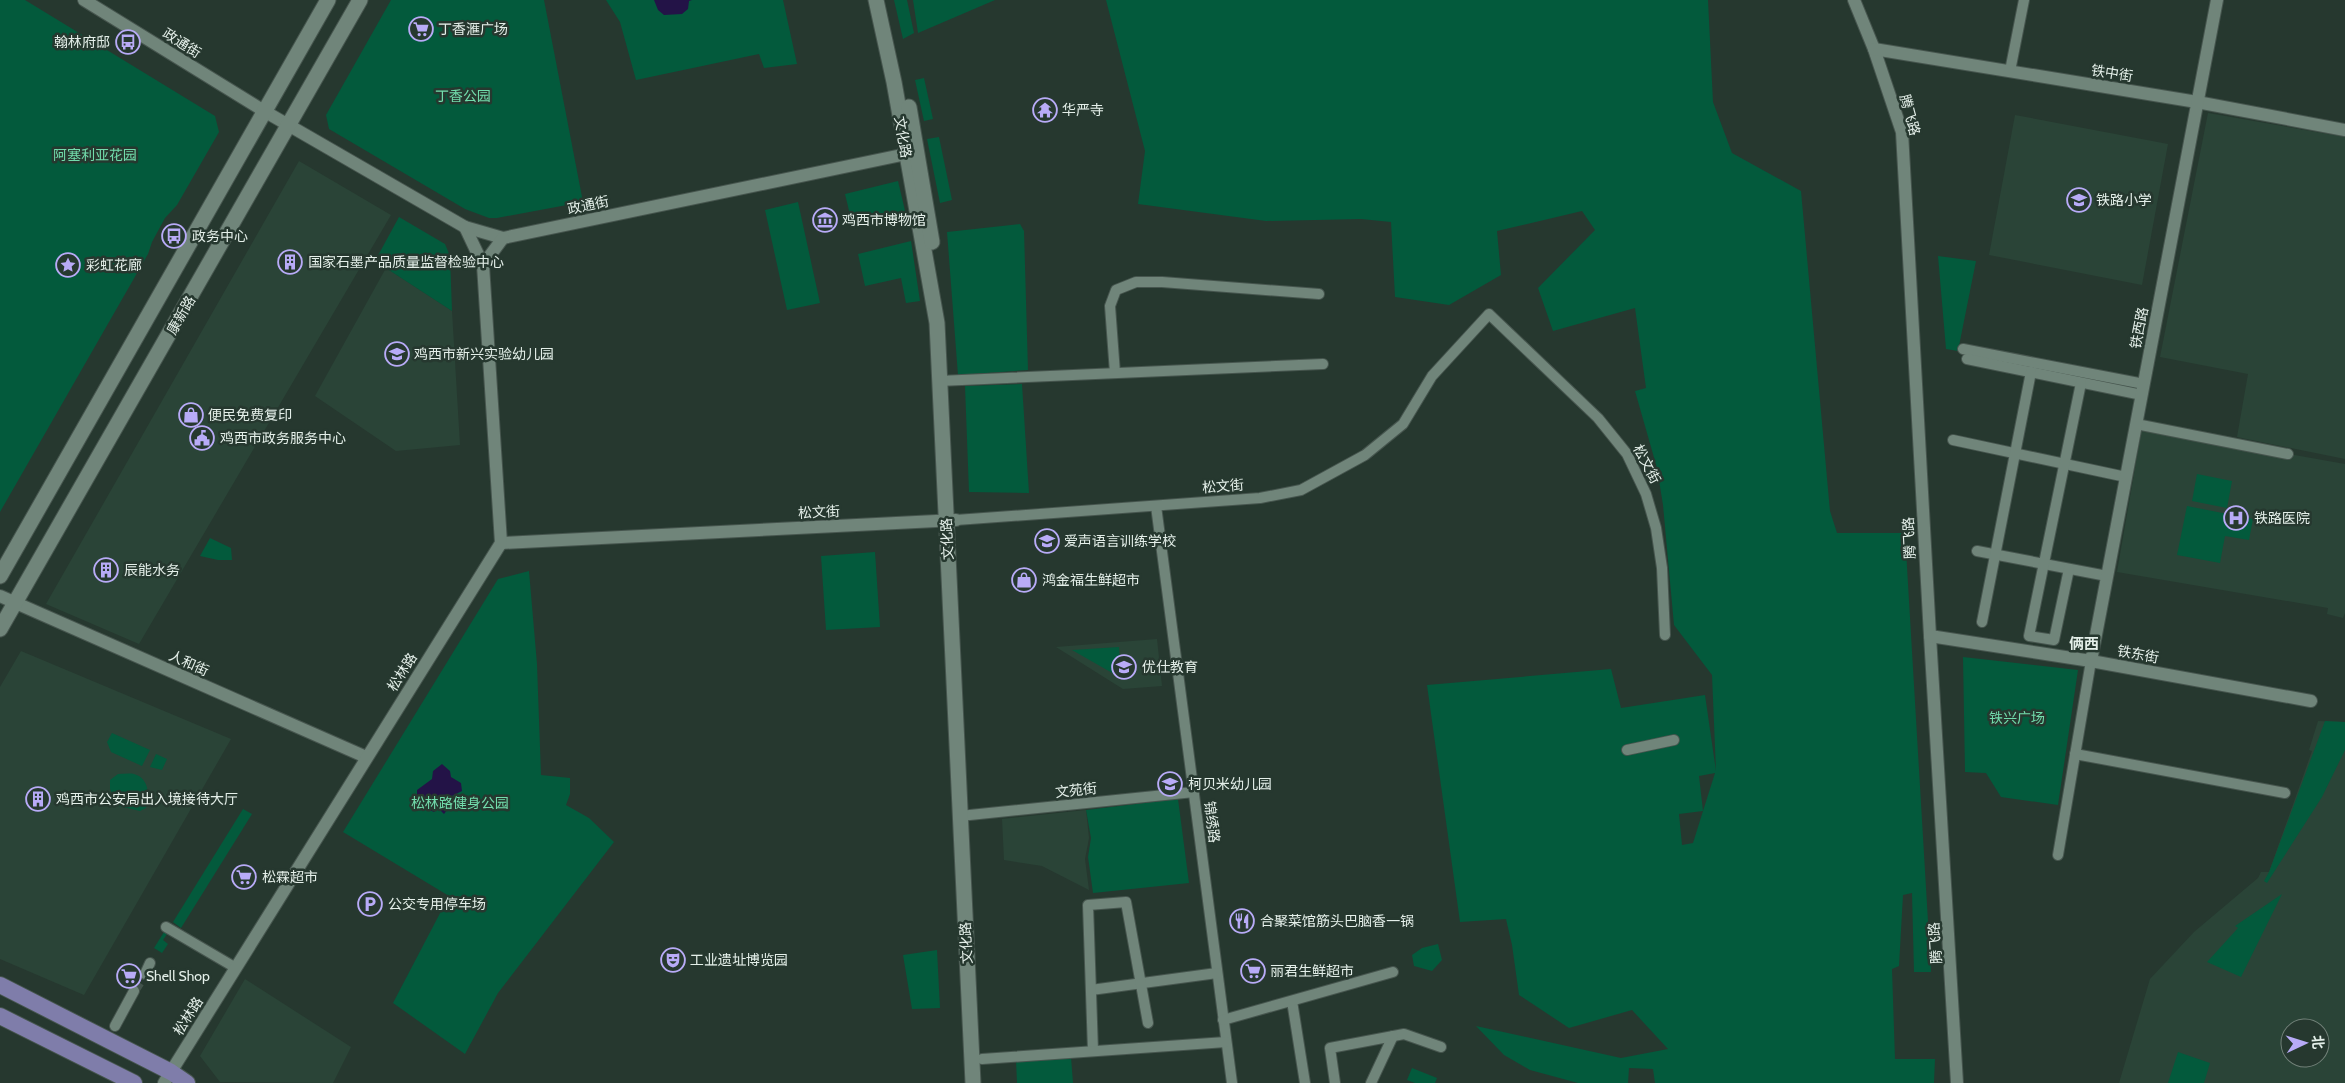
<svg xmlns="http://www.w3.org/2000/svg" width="2345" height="1083" viewBox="0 0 2345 1083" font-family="Cabin,'Noto Sans SC',sans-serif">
<rect width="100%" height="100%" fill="#26382f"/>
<g fill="#2a4437" fill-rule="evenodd">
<path d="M2208,113L2345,137V459L2237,437L2248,374L2160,357Z"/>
<path d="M2015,115L2168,144L2142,285L1989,255Z"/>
<path d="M299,161L391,215L139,644L46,604Z"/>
<path d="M386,268L452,311L460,445L396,451L315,396Z"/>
<path d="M2142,428L2345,464V613L2343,618L2327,614L2328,608L2117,572Z"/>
<path d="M1157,639L1162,686L1123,689L1056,647Z"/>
<path d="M21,651L231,739L84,995L0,959V687Z"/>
<path d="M2318,721L2345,722V1083H2119L2150,979L2194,932L2258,878L2261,872H2269L2312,751L2309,750ZM2290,1028H2320V1058H2290Z"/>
<path d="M1086,810L1089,838L1085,859L1089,890L1042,866L1004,860L1002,819Z"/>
<path d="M245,979L351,1047L333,1083L220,1082L200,1056Z"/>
</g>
<g fill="#035a3c" fill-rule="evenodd">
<path d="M0,0H25L215,116L219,132L177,205L165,218L152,242L148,254L0,512Z"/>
<path d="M391,0H544L583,202L497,218H489L465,209L329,129L326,115Z"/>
<path d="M606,0H783L797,64L764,68L759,54L636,80L620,22Z"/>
<path d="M894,0H907L914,33L903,39Z"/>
<path d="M913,0H995L918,33Z"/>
<path d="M1106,0H1708L1713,102L1732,153L1801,191L1830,511L1837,533H1905L1931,972H1914L1912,893L1903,895L1899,966L1892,969L1895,1059H1935L1934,1083H1655L1653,1069L1629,1068L1628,1083H1578L1530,1070L1504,1055L1476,1026L1621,1058L1668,1049L1632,1010L1569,1028L1519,995L1512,945L1506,919L1460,922L1427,685L1611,669L1621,708L1705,695L1716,771L1712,675L1674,625L1663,505L1657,468L1635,391L1646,388L1635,308L1553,331L1538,288L1595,230L1582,211L1497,231L1501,275L1449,305L1395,297L1391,222L1361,219L1266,221L1138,204L1145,151ZM1715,773L1703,811L1699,776ZM1703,811L1693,843L1682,845L1679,814Z"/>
<path d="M924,78L933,119L924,121L915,80Z"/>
<path d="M939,137L952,200L940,203L927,139Z"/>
<path d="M898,181L906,215L853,227L845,194Z"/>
<path d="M798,202L820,303L787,310L765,210Z"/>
<path d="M399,217L445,244L450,256L452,311L375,261Z"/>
<path d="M1020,224L1024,231L1028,370L958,375L947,232Z"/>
<path d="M911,241L920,301L906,303L901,278L865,286L858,254Z"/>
<path d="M1938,256L1976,261L1958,351L1946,349Z"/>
<path d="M1022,384L1029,493L969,492L965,386Z"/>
<path d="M2197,474L2232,481L2227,508L2192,501Z"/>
<path d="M2187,506L2253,519L2249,540L2225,536L2220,563L2177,555Z"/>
<path d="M210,538L231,548L232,560H218L200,556Z"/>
<path d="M875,552L880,627L826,630L821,556Z"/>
<path d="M529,571L537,664L541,775L570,778V794L566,805L589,818L614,842L498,993L465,1054L393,1003L449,896L343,832L498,579Z"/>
<path d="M1119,647L1121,678L1072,650Z"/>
<path d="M1963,657L2078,670L2058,805L2001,797L1986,773L1965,772Z"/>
<path d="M2325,721L2345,722V750L2322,797L2267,883L2264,881L2269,872Z"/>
<path d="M112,733L150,750L142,766L111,752L107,742Z"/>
<path d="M156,754L167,759L162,770L150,767Z"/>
<path d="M118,774C123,774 129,773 134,774C149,778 150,796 146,808L140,811L118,806L110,789V780Z"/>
<path d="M1178,799L1189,883L1093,893L1088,857L1091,838L1086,810Z"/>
<path d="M243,809L252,814L181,928L173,922Z"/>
<path d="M2282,894L2241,977L2207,962L2238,928L2235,926Z"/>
<path d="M164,932L167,934L163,940L168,944L162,953L154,948Z"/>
<path d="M1438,944L1442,960L1432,971L1414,966L1412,955L1422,948Z"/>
<path d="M937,950L940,1008L912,1009L903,955Z"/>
<path d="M2178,1052L2210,1063L2204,1083H2168Z"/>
<path d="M1071,1057L1073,1083H1017L1016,1060Z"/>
<path d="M1412,1068L1437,1078L1435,1083H1415L1407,1080Z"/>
</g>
<g fill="#231347">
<path d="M654,0H692L689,1L688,9L682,14L664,15L658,10Z"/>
<path d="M442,764L450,771L451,777L461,783L462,791L452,796L450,806L444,814L438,808L434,812L417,804V790L432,779L433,771Z"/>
</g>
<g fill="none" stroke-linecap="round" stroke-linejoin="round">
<path stroke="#42534b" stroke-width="10" stroke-dasharray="10 5" stroke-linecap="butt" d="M134,991L145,974"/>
<g stroke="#46554e" stroke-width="12">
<g id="minor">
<path d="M2010,71L2024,0"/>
<path d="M1963,349L2144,384"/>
<path d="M1967,359L2142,395"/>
<path d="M1115,373L1110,306L1116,290L1136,282H1162L1319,294"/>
<path d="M939,381L1323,364"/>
<path d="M2136,424L2288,454"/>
<path d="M1953,440L2126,477"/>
<path d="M1156,506L1232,1083"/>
<path d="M956,520L1260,498L1301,490L1365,455L1403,424L1432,376L1489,314L1598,418L1627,454L1646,494L1656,528L1662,568L1665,635"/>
<path d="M1977,551L2107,576"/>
<path d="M2069,569L2054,640L2029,636L2081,383"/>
<path d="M1982,622L2031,372"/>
<path d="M1627,750L1674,740"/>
<path d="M2075,754L2285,793"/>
<path d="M960,816L1194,792"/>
<path d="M2058,855L2091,661"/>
<path d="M166,927L236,968"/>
<path d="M145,974L150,963"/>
<path d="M1091,990L1217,973"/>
<path d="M1292,1001L1305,1083"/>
<path d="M1223,1020L1393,972"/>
<path d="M115,1026L134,991"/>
<path d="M1093,1051L1088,905L1126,902L1148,1023"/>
<path d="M982,1059L1226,1042"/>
<path d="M1335,1083L1330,1048L1404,1034L1441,1047"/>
<path d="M1371,1083L1393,1036"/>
</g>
</g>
<g stroke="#46554e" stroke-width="14">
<g id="tertiary">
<path d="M84,0L264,111L465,227L503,238L916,152"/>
<path d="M1854,0L1874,49L1902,132L1930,636L1957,1083"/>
<path d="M1874,49L2197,102L2345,130"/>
<path d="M465,227L483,265"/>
<path d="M501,543L956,520"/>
<path d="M0,596L366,757"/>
<path d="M1930,636L2091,661L2311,701"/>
<path d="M2091,661L2217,0"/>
<path d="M164,1083L501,543L483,265L503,238"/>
</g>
</g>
<g stroke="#46554e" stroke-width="17">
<g id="secondary">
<path d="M876,0L894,82L937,323L973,1083"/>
<path d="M909,107L932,242"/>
<path d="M0,576L328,0"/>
<path d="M0,629L360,0"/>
</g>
</g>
<g stroke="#46554e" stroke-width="18">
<g id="primary">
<path d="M0,985L171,1072L187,1083"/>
<path d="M0,1016L134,1083"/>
</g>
</g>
<use href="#minor" stroke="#70857a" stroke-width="10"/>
<use href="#tertiary" stroke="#70857a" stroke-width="12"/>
<use href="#secondary" stroke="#70857a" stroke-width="15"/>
<use href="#primary" stroke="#7f7daa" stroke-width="16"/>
</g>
<defs>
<g id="supermarket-ring" transform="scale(1.25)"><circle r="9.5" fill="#26382f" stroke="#b8abf7" stroke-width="1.5"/><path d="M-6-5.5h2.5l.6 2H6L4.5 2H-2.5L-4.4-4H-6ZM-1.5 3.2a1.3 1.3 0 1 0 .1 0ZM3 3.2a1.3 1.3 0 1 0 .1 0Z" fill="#b8abf7"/></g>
<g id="bus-ring" transform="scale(1.25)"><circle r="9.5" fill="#26382f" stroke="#b8abf7" stroke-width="1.5"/><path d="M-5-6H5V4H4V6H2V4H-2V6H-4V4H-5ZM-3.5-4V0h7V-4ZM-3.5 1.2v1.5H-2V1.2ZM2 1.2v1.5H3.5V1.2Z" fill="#b8abf7"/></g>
<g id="temple-ring" transform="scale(1.25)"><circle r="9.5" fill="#26382f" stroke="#b8abf7" stroke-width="1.5"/><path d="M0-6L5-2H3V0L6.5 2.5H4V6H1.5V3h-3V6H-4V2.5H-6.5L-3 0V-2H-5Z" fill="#b8abf7"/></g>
<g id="school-ring" transform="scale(1.25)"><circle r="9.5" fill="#26382f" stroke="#b8abf7" stroke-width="1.5"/><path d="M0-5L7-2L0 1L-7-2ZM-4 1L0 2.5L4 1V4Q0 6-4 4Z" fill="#b8abf7"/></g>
<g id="museum-ring" transform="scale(1.25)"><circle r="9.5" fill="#26382f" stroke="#b8abf7" stroke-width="1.5"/><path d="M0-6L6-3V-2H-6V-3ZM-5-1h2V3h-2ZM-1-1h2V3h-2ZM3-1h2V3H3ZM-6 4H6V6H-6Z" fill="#b8abf7"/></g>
<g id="building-ring" transform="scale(1.25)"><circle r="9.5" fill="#26382f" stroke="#b8abf7" stroke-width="1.5"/><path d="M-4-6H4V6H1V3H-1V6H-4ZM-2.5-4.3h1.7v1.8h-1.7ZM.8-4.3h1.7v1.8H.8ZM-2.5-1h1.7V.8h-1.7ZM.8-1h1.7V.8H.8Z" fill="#b8abf7"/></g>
<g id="sight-ring" transform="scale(1.25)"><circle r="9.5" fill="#26382f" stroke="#b8abf7" stroke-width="1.5"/><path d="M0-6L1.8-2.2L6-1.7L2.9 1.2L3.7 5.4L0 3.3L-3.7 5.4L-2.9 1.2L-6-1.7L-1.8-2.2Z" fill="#b8abf7"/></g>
<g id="shop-ring" transform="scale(1.25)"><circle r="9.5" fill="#26382f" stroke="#b8abf7" stroke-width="1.5"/><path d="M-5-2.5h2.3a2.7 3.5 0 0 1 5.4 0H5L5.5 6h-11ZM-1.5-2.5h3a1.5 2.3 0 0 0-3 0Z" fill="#b8abf7"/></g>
<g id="civic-ring" transform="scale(1.25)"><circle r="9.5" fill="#26382f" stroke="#b8abf7" stroke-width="1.5"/><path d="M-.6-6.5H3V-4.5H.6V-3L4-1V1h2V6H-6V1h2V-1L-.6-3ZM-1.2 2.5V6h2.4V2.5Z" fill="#b8abf7"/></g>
<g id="hospital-ring" transform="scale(1.25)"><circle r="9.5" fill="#26382f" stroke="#b8abf7" stroke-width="1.5"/><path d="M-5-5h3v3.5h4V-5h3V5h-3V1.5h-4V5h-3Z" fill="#b8abf7"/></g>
<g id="parking-ring" transform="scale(1.25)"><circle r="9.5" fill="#26382f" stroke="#b8abf7" stroke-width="1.5"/><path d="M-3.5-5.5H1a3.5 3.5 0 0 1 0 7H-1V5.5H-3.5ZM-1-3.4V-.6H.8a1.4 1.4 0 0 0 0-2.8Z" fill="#b8abf7"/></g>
<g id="restaurant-ring" transform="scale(1.25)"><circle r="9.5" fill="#26382f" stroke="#b8abf7" stroke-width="1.5"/><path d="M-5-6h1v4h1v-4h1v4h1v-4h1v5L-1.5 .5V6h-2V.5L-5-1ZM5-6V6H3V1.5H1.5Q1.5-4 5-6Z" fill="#b8abf7"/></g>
<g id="theatre-ring" transform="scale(1.25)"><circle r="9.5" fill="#26382f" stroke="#b8abf7" stroke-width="1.5"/><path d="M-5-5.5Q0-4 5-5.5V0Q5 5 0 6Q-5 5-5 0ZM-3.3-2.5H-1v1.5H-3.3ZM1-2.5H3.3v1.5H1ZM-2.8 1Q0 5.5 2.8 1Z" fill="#b8abf7"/></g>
</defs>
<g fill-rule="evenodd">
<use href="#supermarket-ring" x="421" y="29"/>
<use href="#bus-ring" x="128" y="42"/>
<use href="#temple-ring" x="1045" y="110"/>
<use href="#school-ring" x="2079" y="200"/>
<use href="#museum-ring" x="825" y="220"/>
<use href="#bus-ring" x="174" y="236"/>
<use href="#building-ring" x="290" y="262"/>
<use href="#sight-ring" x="68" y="265"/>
<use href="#school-ring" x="397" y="354"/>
<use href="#shop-ring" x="191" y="415"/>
<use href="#civic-ring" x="202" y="438"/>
<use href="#hospital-ring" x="2236" y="518"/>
<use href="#school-ring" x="1047" y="541"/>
<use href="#building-ring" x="106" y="570"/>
<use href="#shop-ring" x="1024" y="580"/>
<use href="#school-ring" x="1124" y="667"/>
<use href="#school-ring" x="1170" y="784"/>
<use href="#building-ring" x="38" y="799"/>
<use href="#supermarket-ring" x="244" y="877"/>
<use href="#parking-ring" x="370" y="904"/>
<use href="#restaurant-ring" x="1242" y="921"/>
<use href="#theatre-ring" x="673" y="960"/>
<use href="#supermarket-ring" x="1253" y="971"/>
<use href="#supermarket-ring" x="129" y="976"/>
</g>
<g text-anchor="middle" stroke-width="5" stroke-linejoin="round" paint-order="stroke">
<g font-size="14" fill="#e4efe9" stroke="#26382f" text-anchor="start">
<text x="438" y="34">丁香滙广场</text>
<text x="110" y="47" text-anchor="end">翰林府邸</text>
<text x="1062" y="115">华严寺</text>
<text x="2096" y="205">铁路小学</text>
<text x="842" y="225">鸡西市博物馆</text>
<text x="192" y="241">政务中心</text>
<text x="308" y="267">国家石墨产品质量监督检验中心</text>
<text x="86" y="270">彩虹花廊</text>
<text x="414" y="359">鸡西市新兴实验幼儿园</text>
<text x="208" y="420">便民免费复印</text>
<text x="220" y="443">鸡西市政务服务中心</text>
<text x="2254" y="523">铁路医院</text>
<text x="1064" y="546">爱声语言训练学校</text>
<text x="124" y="575">辰能水务</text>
<text x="1042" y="585">鸿金福生鲜超市</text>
<text x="1142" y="672">优仕教育</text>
<text x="1188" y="789">柯贝米幼儿园</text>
<text x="56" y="804">鸡西市公安局出入境接待大厅</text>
<text x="262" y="882">松霖超市</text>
<text x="388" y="909">公交专用停车场</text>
<text x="1260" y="926">合聚菜馆筋头巴脑香一锅</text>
<text x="690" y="965">工业遗址博览园</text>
<text x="1270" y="976">丽君生鲜超市</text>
<text x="146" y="981">Shell Shop</text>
</g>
<g font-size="14" fill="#e4efe9" stroke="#26382f">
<text transform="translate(182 43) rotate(32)" y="5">政通街</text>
<text transform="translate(2112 73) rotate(9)" y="5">铁中街</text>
<text transform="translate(1910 115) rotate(75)" y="5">腾飞路</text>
<text transform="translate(903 137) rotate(80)" y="5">文化路</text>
<text transform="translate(588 205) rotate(-12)" y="5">政通街</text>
<text transform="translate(181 315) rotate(-60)" y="5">康新路</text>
<text transform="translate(2139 328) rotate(-79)" y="5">铁西路</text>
<text transform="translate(1647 464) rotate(62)" y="5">松文街</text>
<text transform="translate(1223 486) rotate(-4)" y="5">松文街</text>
<text transform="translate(819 512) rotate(-3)" y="5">松文街</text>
<text transform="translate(1909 538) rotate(-93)" y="5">腾飞路</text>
<text transform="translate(947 539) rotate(-93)" y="5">文化路</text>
<text transform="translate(2138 654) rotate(10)" y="5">铁东街</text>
<text transform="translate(189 663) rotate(24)" y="5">人和街</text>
<text transform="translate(402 672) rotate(-58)" y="5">松林路</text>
<text transform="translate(1076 790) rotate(-6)" y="5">文苑街</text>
<text transform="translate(1212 822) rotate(83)" y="5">锦绣路</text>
<text transform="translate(966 943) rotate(-93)" y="5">文化路</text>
<text transform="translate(1935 943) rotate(-94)" y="5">腾飞路</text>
<text transform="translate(188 1016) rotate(-58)" y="5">松林路</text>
</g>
<g font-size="14" fill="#72ddac" stroke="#26382f">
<text x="463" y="101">丁香公园</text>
<text x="95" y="160">阿塞利亚花园</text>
<text x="2017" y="723">铁兴广场</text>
<text x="460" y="808">松林路健身公园</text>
</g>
<g font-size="15" font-weight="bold" fill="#e4efe9" stroke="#26382f">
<text x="2084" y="649">俩西</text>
</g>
</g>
<g transform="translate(2305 1043) rotate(86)"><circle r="24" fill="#26382f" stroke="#728179"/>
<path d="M0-4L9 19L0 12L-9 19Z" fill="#b8abf7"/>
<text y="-8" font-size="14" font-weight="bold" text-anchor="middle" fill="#e4efe9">北</text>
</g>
</svg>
